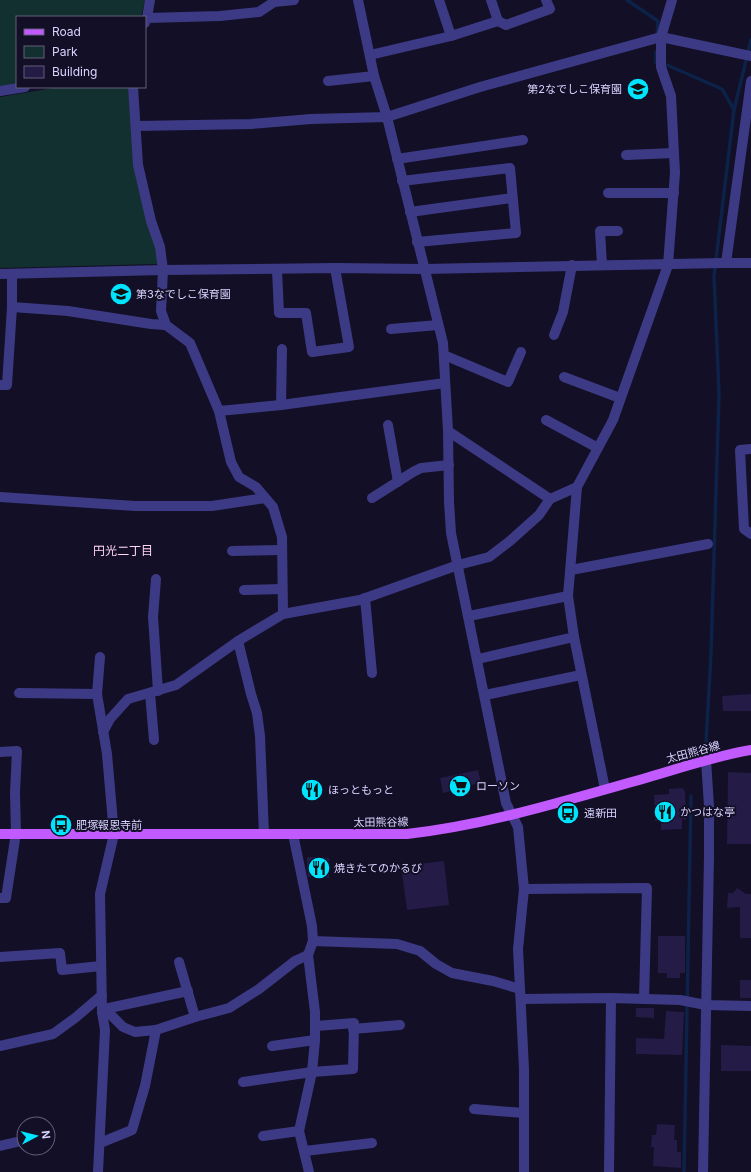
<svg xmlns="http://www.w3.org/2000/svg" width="751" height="1172" viewBox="0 0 751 1172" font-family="Inter,'Noto Sans JP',sans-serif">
<rect width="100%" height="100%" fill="#130f26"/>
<g fill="#12302f">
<path d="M0,0H145L141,17H17V84L0,87Z"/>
<path d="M59,87H128L136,178L153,235L158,264L0,268V97Z"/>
</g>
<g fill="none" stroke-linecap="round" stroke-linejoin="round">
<g stroke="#0c2248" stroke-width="3.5">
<path d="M627,0L658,21L657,36"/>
<path d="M656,52V63L667,65L722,89L734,110"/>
<path d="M706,742L711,654L719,394L714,276L734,110L751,40"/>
<path d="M684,1172L691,796"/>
</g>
</g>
<g fill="#241b47">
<path d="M751,694V711H723L722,696Z"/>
<path d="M478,770L481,783L471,785V787L443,793L440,778Z"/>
<path d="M728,772L751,773V844H727Z"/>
<path d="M319,780L321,796L303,799L302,790L306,789L305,782Z"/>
<path d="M682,788L685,791L686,820L682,819V829L661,830V821H655L654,795L669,794V789Z"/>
<path d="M307,857L329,858V878L308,877L307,869Z"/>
<path d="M444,861L449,905L407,910L401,866Z"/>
<path d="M737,888L746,894H751V938H740V907L727,908L728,893H733Z"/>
<path d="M658,936H685V973H680V978H667V973H658Z"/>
<rect x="740" y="980" width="11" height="18"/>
<path d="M636,1008H654V1018L636,1017Z"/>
<path d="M666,1011L684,1012L682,1055L636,1054V1038L664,1039Z"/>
<path d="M721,1045L751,1046V1071H721Z"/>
<path d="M657,1124L675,1125L674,1140H677V1152H681V1168L653,1166L654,1147H651L652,1135H656Z"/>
</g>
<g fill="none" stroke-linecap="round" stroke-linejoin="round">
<g stroke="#3d3a85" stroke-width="10">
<path d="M358,0L374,76L387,117L443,343L448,431L449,502L451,533L506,803L518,827L524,889L518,949L524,1069V1172"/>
<path d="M439,0L451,36"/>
<path d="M491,0L498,21"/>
<path d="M147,18L150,0"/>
<path d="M145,23L147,18L220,16L259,12L274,2L294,0"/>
<path d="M370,55L451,36L498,21L506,25L550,9L546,0"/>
<path d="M328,81L374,76"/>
<path d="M133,87L138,165L151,221L160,247L163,270L161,311L166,325L190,343L219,411L231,462L239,477L256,487L273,507L282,537L283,614"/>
<path d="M0,91L25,87"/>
<path d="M136,126L251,124L311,119L387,117L480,87L661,37L751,56"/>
<path d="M626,155L674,153"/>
<path d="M397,159L523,140"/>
<path d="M402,181L510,168L516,233L417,242"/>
<path d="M608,193H674"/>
<path d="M410,212L512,198"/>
<path d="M726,263L751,81"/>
<path d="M602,265L600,231H618"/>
<path d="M277,270L279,313H306L312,352L349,347L335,268"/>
<path d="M0,274L163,270L335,268L424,269L723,263H751"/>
<path d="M12,307L68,311L151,324L166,325"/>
<path d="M391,329L438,325"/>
<path d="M554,335L563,312L572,265"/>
<path d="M444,355L508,382L521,352"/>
<path d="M564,377L620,398"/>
<path d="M0,385H7L12,307V274"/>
<path d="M281,405L282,349"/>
<path d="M219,411L281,405L445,383"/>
<path d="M546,420L598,448"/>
<path d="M388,425L398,482"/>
<path d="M448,431L550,499"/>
<path d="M751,449L740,450L744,529L751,534"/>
<path d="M0,497L135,506H212L265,498"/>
<path d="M372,498L413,472L421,468L449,465"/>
<path d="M232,551L282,550"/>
<path d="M571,570L708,544"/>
<path d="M156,579L153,617L158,691"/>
<path d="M244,590L282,589"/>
<path d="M365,598L372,673"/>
<path d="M469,616L568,596"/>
<path d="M238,641L251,694L257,713L260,736L264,834"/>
<path d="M478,659L574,637"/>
<path d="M19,693L97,694"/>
<path d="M150,693L154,740"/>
<path d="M485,695L581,675"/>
<path d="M103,732L110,719L128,699L176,685L238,641L283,614L360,600L458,565L489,557L510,541L539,515L550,499L577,487"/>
<path d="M0,752L17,751L15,793L16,833L6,898H0"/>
<path d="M605,789L574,637L568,596L577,487L613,420L668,265L675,173L671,96L661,67V37L672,0"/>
<path d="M293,834L312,926L313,941L308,955L315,1012V1040L312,1072L299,1131L309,1172"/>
<path d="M524,889L647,888L644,999"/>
<path d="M313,941L397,944L420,951L436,964L452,973L493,981L520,989"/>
<path d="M0,957L60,953L62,970L101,966"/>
<path d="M179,962L195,1017"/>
<path d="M521,999L611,998L680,1000L706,1005L751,1006"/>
<path d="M102,1012L111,1015L123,1027L135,1032L156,1030L195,1017L229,1008L259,989L295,961L308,955"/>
<path d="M102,1012L109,1008L188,991"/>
<path d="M353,1029L400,1025"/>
<path d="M0,1046L53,1034L75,1018L102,995"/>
<path d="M272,1046L315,1040"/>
<path d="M243,1082L312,1072L353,1069L354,1023L316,1026"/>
<path d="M474,1109L523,1113"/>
<path d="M263,1136L299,1131"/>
<path d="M100,1143L132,1130L145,1086L156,1030"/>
<path d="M0,1146L21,1141"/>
<path d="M305,1151L372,1143"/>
<path d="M98,1172L105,1030L102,1012L100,894L114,834L107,754L97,694L100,657"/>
<path d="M609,1172L611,998"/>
<path d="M703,1172L709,856V806L706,760"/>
</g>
<path stroke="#c25bff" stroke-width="10" d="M0,834H407C488,825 567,800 646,778C680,768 715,756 751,750"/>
</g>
<defs>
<g id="school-disc" transform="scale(1.15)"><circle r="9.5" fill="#00e5ff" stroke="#130f26"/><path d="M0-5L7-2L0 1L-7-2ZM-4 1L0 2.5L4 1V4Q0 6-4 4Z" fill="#111"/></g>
<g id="supermarket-disc" transform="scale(1.15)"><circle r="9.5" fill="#00e5ff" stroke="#130f26"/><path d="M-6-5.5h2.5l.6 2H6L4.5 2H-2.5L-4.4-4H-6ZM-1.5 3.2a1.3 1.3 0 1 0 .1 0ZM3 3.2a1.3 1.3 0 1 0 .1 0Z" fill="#111"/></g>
<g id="restaurant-disc" transform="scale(1.15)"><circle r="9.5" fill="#00e5ff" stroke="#130f26"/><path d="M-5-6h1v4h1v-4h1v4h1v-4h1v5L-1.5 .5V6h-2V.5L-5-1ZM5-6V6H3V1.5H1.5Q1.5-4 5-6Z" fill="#111"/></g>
<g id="bus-disc" transform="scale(1.15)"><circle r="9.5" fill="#00e5ff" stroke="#130f26"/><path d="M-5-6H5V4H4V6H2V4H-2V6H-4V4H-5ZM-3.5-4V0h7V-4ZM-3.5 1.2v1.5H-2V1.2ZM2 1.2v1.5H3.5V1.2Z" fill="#111"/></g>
</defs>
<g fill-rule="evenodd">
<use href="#school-disc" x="638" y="89"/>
<use href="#school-disc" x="121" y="294"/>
<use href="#supermarket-disc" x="460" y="786"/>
<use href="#restaurant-disc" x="312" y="790"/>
<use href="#restaurant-disc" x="665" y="812"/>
<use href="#bus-disc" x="568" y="813"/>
<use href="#bus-disc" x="61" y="825"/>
<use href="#restaurant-disc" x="319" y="868"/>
</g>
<g text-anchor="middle" stroke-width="4" stroke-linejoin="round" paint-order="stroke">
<g font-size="11" fill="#d9d4ff" stroke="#130f26" text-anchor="start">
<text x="622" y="93" text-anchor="end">第2なでしこ保育園</text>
<text x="136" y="298">第3なでしこ保育園</text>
<text x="476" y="790">ローソン</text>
<text x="328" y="794">ほっともっと</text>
<text x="680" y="816">かつはな亭</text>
<text x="584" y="817">遠新田</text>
<text x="76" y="829">肥塚報恩寺前</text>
<text x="334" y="872">焼きたてのかるび</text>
</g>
<g font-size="11" fill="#d9d4ff" stroke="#130f26">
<text transform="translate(693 752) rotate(-15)" y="4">太田熊谷線</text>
<text transform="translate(381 822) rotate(-1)" y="4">太田熊谷線</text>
</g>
<g font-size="12" fill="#ffd6f0" stroke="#130f26">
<text x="123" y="555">円光二丁目</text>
</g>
</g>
<rect x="16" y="16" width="130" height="72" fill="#130f26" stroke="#625e7d"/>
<rect x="24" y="29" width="20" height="6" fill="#c25bff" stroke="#625e7d"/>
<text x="52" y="36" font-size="12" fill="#d9d4ff">Road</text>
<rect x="24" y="46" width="20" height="12" fill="#12302f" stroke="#625e7d"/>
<text x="52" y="56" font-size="12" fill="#d9d4ff">Park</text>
<rect x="24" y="66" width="20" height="12" fill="#241b47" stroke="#625e7d"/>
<text x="52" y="76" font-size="12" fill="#d9d4ff">Building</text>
<g transform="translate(36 1136) rotate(83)"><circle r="19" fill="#130f26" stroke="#625e7d"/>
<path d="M0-3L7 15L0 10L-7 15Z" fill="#00e5ff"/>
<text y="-6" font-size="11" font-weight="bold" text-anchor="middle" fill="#d9d4ff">N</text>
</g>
</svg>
